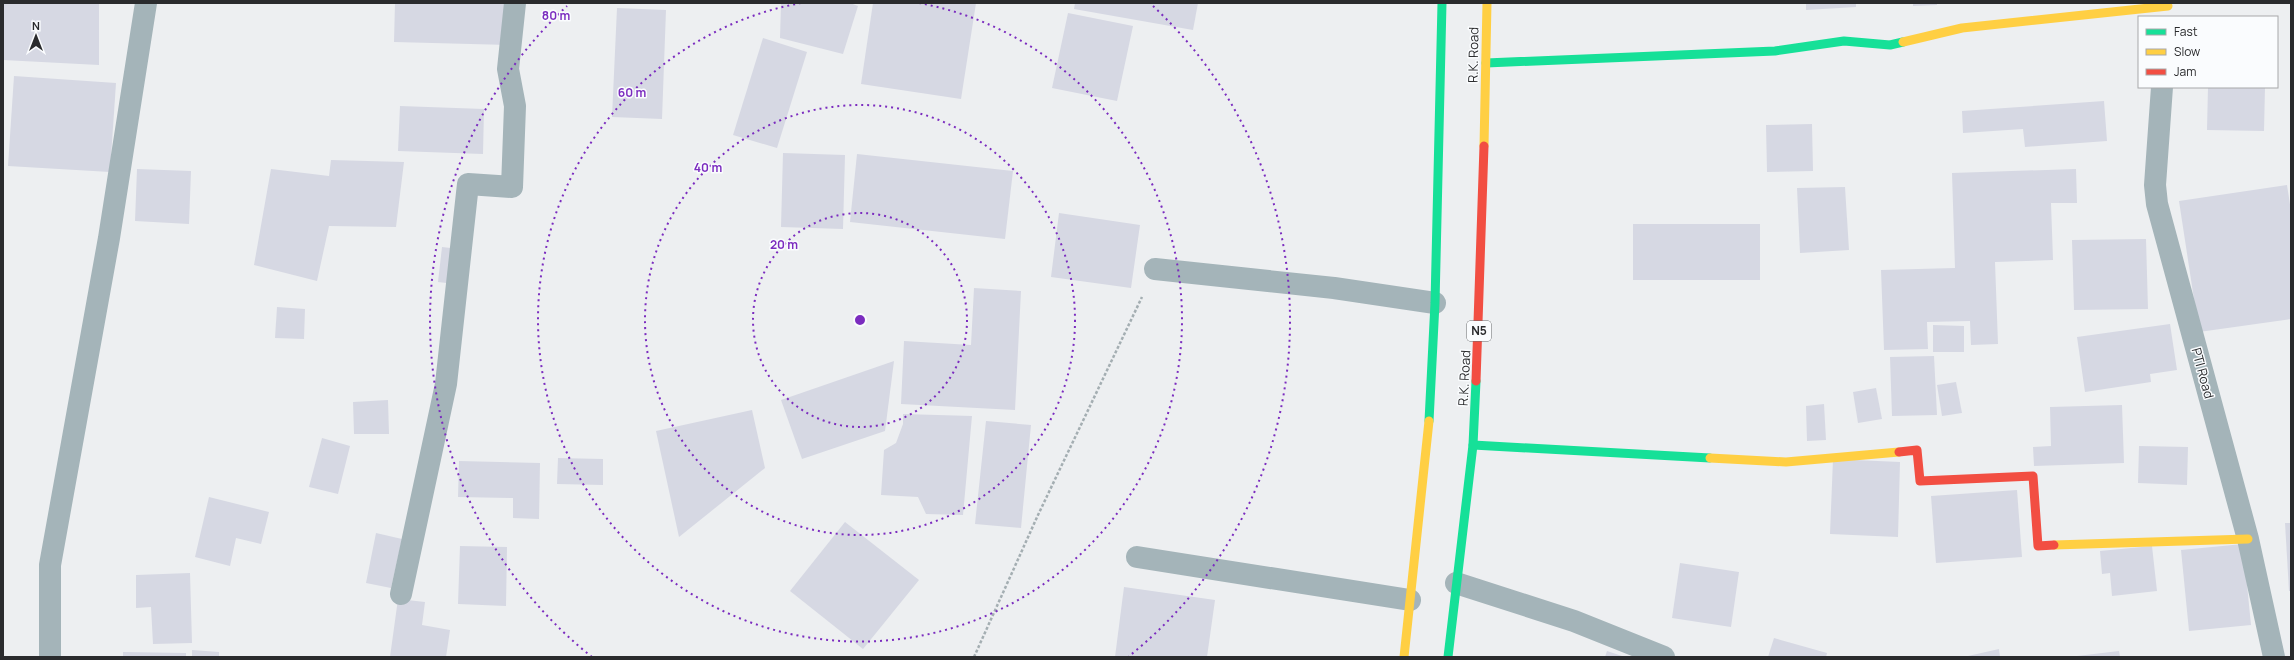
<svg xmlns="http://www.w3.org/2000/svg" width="2294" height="660" viewBox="0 0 2294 660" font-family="Manrope,sans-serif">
<rect width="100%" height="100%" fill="#edeff1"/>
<g fill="#d6d8e3">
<path d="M3,3H99V65L3,60Z"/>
<path d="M395,3H511L509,45L394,42Z"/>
<path d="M781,3H850L858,6L843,54L780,38Z"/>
<path d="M873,3H976L961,99L861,84Z"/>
<path d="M1075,3H1198L1193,30L1074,9Z"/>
<path d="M1806,3H1856V7L1806,10Z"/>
<path d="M1913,3H1937V5L1913,6Z"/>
<path d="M617,8L666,10L662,119L612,117Z"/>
<path d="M1068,13L1133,26L1117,101L1052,88Z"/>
<path d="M763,38L807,52L777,148L733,135Z"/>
<path d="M14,76L116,83L110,172L8,166Z"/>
<path d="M2208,87H2265L2264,131L2207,130Z"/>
<path d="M2104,101L2107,141L2025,147L2023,129L1963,133L1962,111Z"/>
<path d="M400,106L484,109L483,154L398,151Z"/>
<path d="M1812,124L1813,171L1767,172L1766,125Z"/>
<path d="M783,153L845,155L843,229L781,227Z"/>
<path d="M857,154L1013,171L1005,239L850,222Z"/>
<path d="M331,160L404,162L396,227L329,226L317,281L254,265L271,169L329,176Z"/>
<path d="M137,169L191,171L189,224L135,221Z"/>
<path d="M2076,169L2077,203H2051L2053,260L1995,262L1998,344L1971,345L1970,321L1927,322L1928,349L1884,350L1881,270L1955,268L1952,173Z"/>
<path d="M2287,185L2291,211V319L2199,332L2179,201Z"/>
<path d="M1845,187L1849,250L1800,253L1797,188Z"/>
<path d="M1059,213L1140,225L1131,288L1051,277Z"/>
<rect x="1633" y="224" width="127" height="56"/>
<path d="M2146,239L2148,309L2074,310L2072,240Z"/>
<path d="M442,247L459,249L455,284L438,282Z"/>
<path d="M974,288L1021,291L1015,410L901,404L904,341L971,345Z"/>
<path d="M277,307L305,309L304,339L275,338Z"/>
<path d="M2170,324L2177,370L2150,374L2151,382L2085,392L2077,337Z"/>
<path d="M1933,325L1964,326V352H1933Z"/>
<path d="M1934,356L1937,415L1892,416L1890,357Z"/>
<path d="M894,361L885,431L802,459L781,400Z"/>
<path d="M1956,382L1962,413L1942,416L1937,385Z"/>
<path d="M1876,388L1882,419L1858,423L1853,392Z"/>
<path d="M388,400L389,434H354L353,402Z"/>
<path d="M1824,404L1826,440L1807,441L1806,406Z"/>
<path d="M2122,405L2124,463L2034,466L2033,447L2051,446L2050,407Z"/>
<path d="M752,410L765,468L679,537L656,431Z"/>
<path d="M903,414L972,416L963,515L926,514L918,497L881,495L884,450L896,443L903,424Z"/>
<path d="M986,421L1031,425L1021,528L975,524Z"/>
<path d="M322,438L350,446L338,494L309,487Z"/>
<path d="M2139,446L2188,447L2187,485L2138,483Z"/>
<path d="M558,458L603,459V485L557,484Z"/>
<path d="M1833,459L1900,462L1898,537L1830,534Z"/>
<path d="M459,461L540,463L539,519L513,518V498L458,497Z"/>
<path d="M2017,490L2022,557L1936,563L1931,496Z"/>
<path d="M209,497L269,512L261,544L236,538L230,566L195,557Z"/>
<path d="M845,522L919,580L863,649L790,591Z"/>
<path d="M2285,523H2291V591H2289Z"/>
<path d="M376,533L402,539L391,588L366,583Z"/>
<path d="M2243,544L2251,625L2189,631L2181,550Z"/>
<path d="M460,546L507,547L506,606L458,604Z"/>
<path d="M2152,546L2157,591L2112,596L2110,573L2102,574L2100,551Z"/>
<path d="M1680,563L1739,572L1731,627L1672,618Z"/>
<path d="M190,573L192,643L153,644L151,607L136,608V575Z"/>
<path d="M1124,587L1215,600L1207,657H1115Z"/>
<path d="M398,599L425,602L422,625L450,630L446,657H390Z"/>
<path d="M1774,638L1827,653L1826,657H1768Z"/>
<path d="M1999,649L2000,657H1968V656Z"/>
<path d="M192,650L219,652V657H192Z"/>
<path d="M1607,651L1625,657H1605Z"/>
<path d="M2119,651L2120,657H2077V656Z"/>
<path d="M123,652L186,653V657H123Z"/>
</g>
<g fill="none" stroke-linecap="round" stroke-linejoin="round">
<path stroke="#a4aeb2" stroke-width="2.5" stroke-dasharray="3 2" stroke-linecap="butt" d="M974,657L1038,515L1142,297"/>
<g stroke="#a4b4b9" stroke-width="22">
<path d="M2162,87L2155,185L2157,204L2248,539L2274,657"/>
<path d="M1155,269L1334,288L1435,303"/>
<path d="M1137,557L1410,600"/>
<path d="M1456,583L1574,621L1664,657"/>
<path d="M401,594L446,384L468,184L512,187L515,106L508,69L515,3"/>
<path d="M50,657V565L109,238L146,3"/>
</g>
<g stroke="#16e098" stroke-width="9">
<path d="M1486,63L1775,51L1844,41L1890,45L1903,42"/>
<path d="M1429,421L1435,303L1442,3"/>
<path d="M1473,445L1710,458"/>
<path d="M1448,657L1473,445L1476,381"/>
</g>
<g stroke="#ffcf43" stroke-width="9">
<path d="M1903,42L1962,28L2168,6"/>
<path d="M1484,146L1487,3"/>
<path d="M1710,458L1786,462L1899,452"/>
<path d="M2054,545L2248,539"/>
<path d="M1404,657L1429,421"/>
</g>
<g stroke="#f24e42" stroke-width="9">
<path d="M1476,381L1484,146"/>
<path d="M1899,452L1917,450L1920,481L2033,476L2038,546L2054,545"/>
</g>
</g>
<g fill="none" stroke="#7b2cbf" stroke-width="2" stroke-dasharray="2 4">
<circle cx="860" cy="320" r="107"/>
<circle cx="860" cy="320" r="215"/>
<path d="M919 3A322 322 0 1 1 801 3"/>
<path d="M592 657A430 430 0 0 1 567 6M1153 6A430 430 0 0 1 1128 657"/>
</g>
<g text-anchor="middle" stroke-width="3" stroke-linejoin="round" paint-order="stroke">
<rect fill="#fafcfe" stroke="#686a6c" stroke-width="1" x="1467" y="321" width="24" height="20" rx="3"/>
<g font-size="12" font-weight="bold" fill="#2a2b2d">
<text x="1479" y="335">N5</text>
</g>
<g font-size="13" fill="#2a2b2d" stroke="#fafcfe">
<text transform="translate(1473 55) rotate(-89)" y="5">R.K. Road</text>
<text transform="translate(2203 373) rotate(75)" y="5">PTI Road</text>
<text transform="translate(1464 378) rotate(-87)" y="5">R.K. Road</text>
</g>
</g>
<circle cx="860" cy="320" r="6" fill="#7b2cbf" stroke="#fafcfe" stroke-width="2"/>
<g font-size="12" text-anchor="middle" font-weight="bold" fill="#7b2cbf" stroke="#fafcfe" stroke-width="3" stroke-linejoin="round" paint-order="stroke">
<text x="556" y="20">80 m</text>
<text x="632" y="97">60 m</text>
<text x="708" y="172">40 m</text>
<text x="784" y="249">20 m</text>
</g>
<rect width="2294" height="660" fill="none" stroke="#2a2b2d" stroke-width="8"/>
<rect x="2138" y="16" width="140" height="72" fill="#fafcfe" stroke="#a7a8aa"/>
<rect x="2146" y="29" width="20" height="6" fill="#16e098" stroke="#a7a8aa"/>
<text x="2174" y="36" font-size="12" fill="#2a2b2d">Fast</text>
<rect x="2146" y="49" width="20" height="6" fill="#ffcf43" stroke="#a7a8aa"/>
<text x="2174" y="56" font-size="12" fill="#2a2b2d">Slow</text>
<rect x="2146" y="69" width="20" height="6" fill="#f24e42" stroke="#a7a8aa"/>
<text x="2174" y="76" font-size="12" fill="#2a2b2d">Jam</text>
<g transform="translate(36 36)" stroke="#fafcfe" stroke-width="3" paint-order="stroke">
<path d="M0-3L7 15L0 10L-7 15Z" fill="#2a2b2d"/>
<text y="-6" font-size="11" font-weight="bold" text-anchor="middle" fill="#2a2b2d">N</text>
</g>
</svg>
